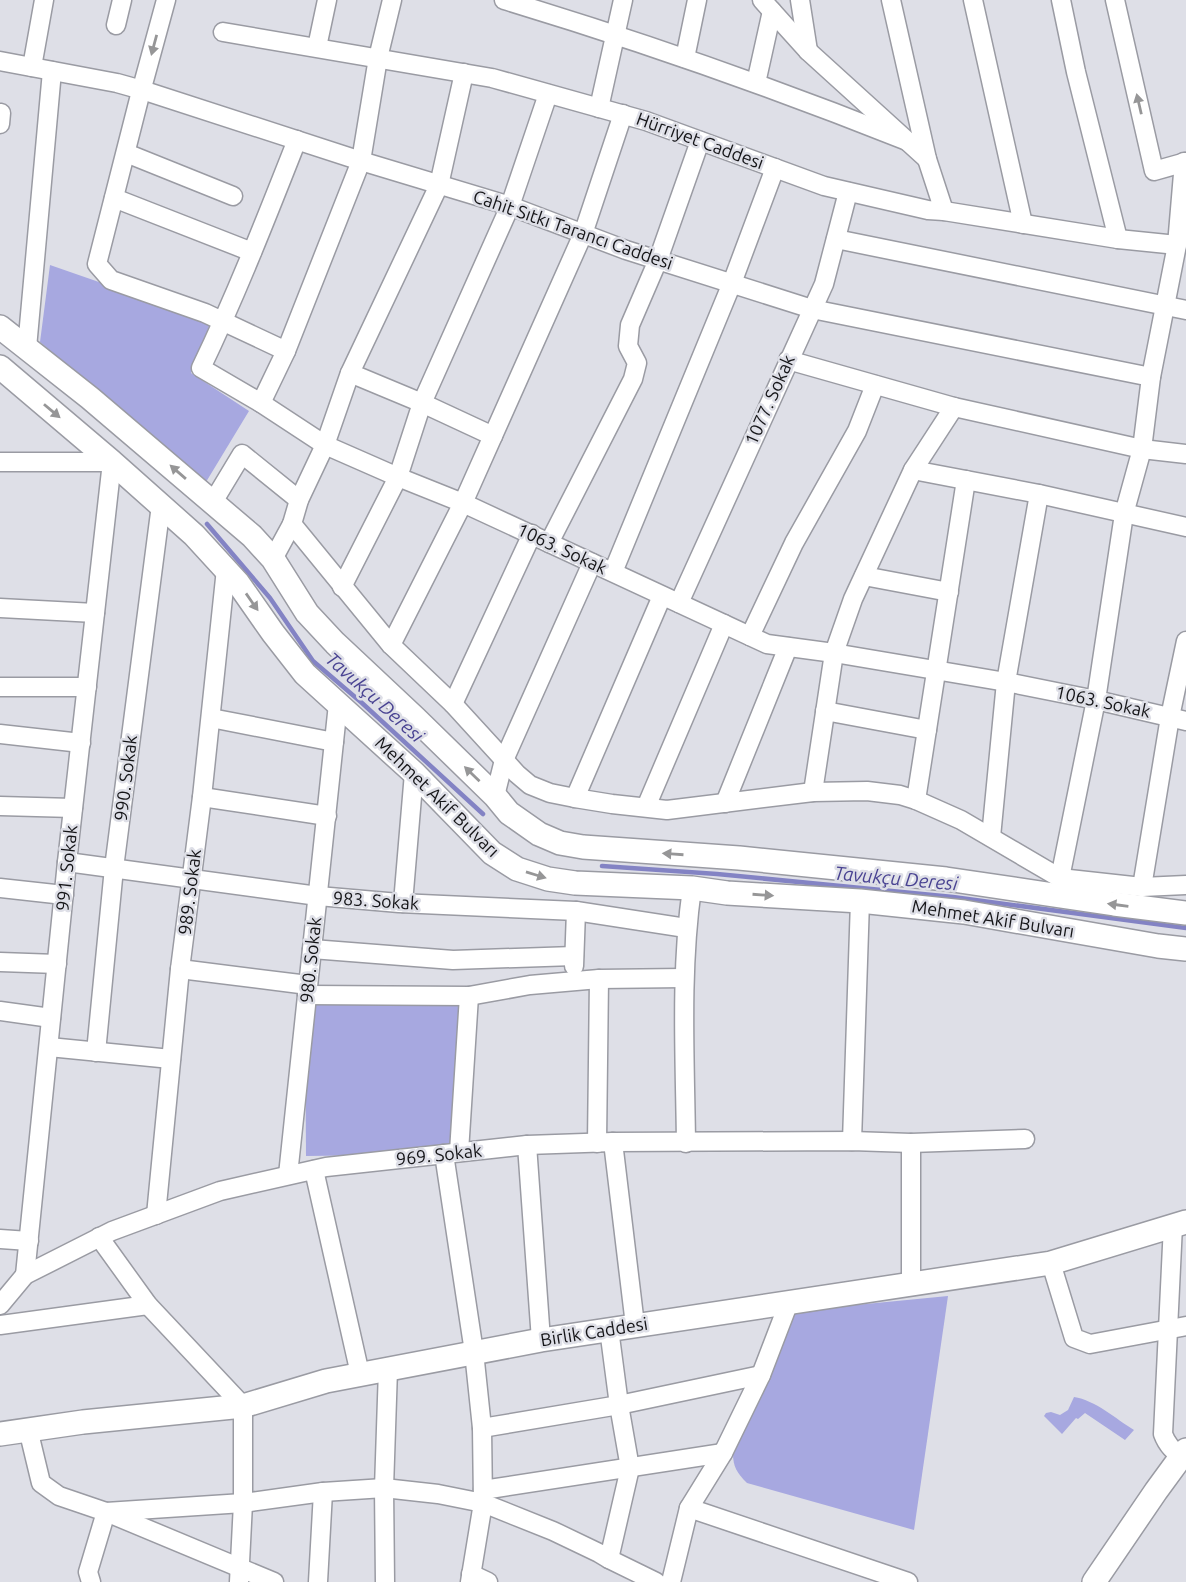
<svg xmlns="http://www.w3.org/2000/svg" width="1186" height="1582" viewBox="0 0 1186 1582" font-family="Ubuntu,sans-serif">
<rect width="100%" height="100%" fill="#dedfe7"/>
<g fill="#a7a8e0">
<path d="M50,265L211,321L191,373L249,411L206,482L40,342Z"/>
<path d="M465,991L466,1154L306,1156L305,992Z"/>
<path d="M948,1296L914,1530L747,1483C737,1473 733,1467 733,1453L794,1311Z"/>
<path d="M1074,1397C1095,1400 1116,1419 1134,1430L1125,1440L1085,1413L1078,1419L1076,1418L1062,1434L1044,1416L1046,1413L1051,1412L1060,1415L1068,1410Z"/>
</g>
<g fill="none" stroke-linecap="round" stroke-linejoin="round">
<g stroke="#8383c4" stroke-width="4.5">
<path d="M207,524L270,598L313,661L362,703L483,814"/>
<path d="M602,866L717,874L953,897L1186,928"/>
</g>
<g stroke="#9a9ba3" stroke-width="21">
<g id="minor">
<path d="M166,0L139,99L97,264L111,280L205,313L286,351"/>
<path d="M504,0C640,41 774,88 907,141"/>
<path d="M762,0L808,51L927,159"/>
<path d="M800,0L808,51"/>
<path d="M891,0L927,159L944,211"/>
<path d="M973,0L1023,224"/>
<path d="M1061,0L1076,72L1118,239"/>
<path d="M1115,0L1154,171L1186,162"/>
<path d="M116,25L122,0"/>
<path d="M223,32L492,78L646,121L824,186L928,210L944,211L1118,239L1177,245"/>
<path d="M317,47L327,0"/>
<path d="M685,58L697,0"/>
<path d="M0,61L117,83L142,90L361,161L510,206L626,250L812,309L1151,377"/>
<path d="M32,67L44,0"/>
<path d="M464,73L439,185L350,373L325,445L299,500L292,524L391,645L453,704L517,774L530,785L550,793L575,798L612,804L667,810L813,792L867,791L900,795L916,800L961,820L1060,878L1142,887L1186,885"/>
<path d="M756,83L772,11"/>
<path d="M599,108L623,0"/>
<path d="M0,124L1,113"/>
<path d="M297,140C267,216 237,293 201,368L261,403L325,445L398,477L463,503L767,644L834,653L1006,682L1096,700L1186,721"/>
<path d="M126,153L233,196"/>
<path d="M114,198L252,252"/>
<path d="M836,239L1186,310"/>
<path d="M27,348L52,71"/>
<path d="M788,360L954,407L1142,449L1186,454"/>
<path d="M350,373L422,403L493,436"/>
<path d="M261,403L286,351L361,161L378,58L392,0"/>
<path d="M0,462H112L67,862L25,1275"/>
<path d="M913,470L1039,494L1186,527"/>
<path d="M213,502L242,454L299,500"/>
<path d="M549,543L633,379L637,363L628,346L630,325L658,260L700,141"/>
<path d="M273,559L292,524"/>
<path d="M613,572L732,283L775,168"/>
<path d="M864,576L949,592"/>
<path d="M342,587L398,477L422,403L510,206L548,94"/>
<path d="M679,603L824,284L848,192"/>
<path d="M0,608L95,613"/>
<path d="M750,636L794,543L857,431L875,385"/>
<path d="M391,645L463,503L583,234L623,114"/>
<path d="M0,687H87"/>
<path d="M453,704L532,534"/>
<path d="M825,711L927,730"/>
<path d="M211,718L334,742"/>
<path d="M0,734L81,743"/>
<path d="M813,792L834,653L853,599L913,470L954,407"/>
<path d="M495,796L504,760L592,563"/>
<path d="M202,797L327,816"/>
<path d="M575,798L662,596"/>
<path d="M916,800L966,480"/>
<path d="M725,803L788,647"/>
<path d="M0,806L73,808"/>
<path d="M646,807L724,624"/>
<path d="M991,837L1006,682L1039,494"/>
<path d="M67,862L318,896L399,903L576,911L686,928"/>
<path d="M1060,878L1096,700L1124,514L1142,449L1151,377L1177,245L1184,162"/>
<path d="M1142,887L1170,717L1186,641"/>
<path d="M0,888L64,895"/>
<path d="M403,903L414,773"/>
<path d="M312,949L453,960L574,956"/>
<path d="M0,962L57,964"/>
<path d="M574,966L576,911"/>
<path d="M180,969L308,985"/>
<path d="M307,995L469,996L530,985L599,979L684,978"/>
<path d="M0,1011L51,1018"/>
<path d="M49,1047L171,1059"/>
<path d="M96,1052L114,868L161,505"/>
<path d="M852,1141L860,901"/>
<path d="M613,1142L635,1325"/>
<path d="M597,1143L599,979"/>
<path d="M686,1143C685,1058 680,972 692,888"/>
<path d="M527,1145L541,1340"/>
<path d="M459,1152L469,996"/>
<path d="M444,1154L474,1352L482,1428L483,1503L470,1582"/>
<path d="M314,1170L360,1374"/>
<path d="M288,1175L338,704"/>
<path d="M156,1215L180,969L202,797L226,569"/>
<path d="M1173,1225L1163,1434C1167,1445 1176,1454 1186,1459"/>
<path d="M99,1237L148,1305L243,1406V1503L239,1582"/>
<path d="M0,1239L29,1241"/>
<path d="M1051,1263L1074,1338L1090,1344L1186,1326"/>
<path d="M911,1283V1143"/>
<path d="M0,1305L25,1275L112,1231L220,1191L326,1167L527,1145L613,1142L852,1141L911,1143L1025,1139"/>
<path d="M0,1325L148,1305"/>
<path d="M482,1428L619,1405L761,1375"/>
<path d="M28,1429L41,1483L59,1496L106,1512L274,1582"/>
<path d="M483,1490L723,1453"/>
<path d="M689,1508L908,1582"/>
<path d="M609,1559L630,1468L619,1405L609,1329"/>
<path d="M471,1574L488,1582"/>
<path d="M91,1582L88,1572L106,1512L243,1503L323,1492L384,1488L438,1494L483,1503L553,1531L599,1553L609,1559L656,1582"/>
<path d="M318,1582L323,1492"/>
<path d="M385,1582L384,1488L388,1369"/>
<path d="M671,1582L689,1508L723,1453L761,1375L789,1302"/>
</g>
</g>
<g stroke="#9a9ba3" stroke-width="26">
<g id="major">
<path d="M0,327L90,398L252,536L273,559L307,613L335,643L415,718L495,796L509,813L539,834L560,843L583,847L739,858L946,879L1114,904L1186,913"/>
<path d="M0,367L112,462L194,535L238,583L273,633L305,674L414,773L492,853L517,869L548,879L575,883L692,888L727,893L860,901L964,912L1158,946L1186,949"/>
<path d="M0,1434L83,1422L243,1406L326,1381L541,1340L1051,1263L1186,1222"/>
<path d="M1094,1582L1156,1491L1186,1450"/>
</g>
</g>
<use href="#minor" stroke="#fff" stroke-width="18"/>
<use href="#major" stroke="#fff" stroke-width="23"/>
</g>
<defs><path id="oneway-solid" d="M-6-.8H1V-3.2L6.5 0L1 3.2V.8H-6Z" transform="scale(1.75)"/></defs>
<g fill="#969697">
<use href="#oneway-solid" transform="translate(154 45) rotate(105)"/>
<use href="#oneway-solid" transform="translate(1139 104) rotate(-103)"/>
<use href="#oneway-solid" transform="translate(52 411) rotate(40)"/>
<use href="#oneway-solid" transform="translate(178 472) rotate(-139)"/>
<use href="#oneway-solid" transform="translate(252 602) rotate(55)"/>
<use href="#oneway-solid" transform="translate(472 774) rotate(-136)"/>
<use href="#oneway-solid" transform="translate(673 854) rotate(-176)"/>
<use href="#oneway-solid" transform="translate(536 875) rotate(17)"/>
<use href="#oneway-solid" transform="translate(763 895) rotate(4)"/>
<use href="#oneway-solid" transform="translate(1118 905) rotate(-172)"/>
</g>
<g text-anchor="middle" stroke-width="5" stroke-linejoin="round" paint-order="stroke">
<g font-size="18" fill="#151518" stroke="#dedfe7">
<text transform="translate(700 141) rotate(20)" y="6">Hürriyet Caddesi</text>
<text transform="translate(573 230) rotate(19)" y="6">Cahit Sıtkı Tarancı Caddesi</text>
<text transform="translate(770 400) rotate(-66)" y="6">1077. Sokak</text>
<text transform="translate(562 549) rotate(25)" y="6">1063. Sokak</text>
<text transform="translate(1103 702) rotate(12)" y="6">1063. Sokak</text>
<text transform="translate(126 778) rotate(-83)" y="6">990. Sokak</text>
<text transform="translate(437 797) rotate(44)" y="6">Mehmet Akif Bulvarı</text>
<text transform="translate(67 868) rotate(-84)" y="6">991. Sokak</text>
<text transform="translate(190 892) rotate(-83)" y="6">989. Sokak</text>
<text transform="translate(376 901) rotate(4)" y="6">983. Sokak</text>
<text transform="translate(993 919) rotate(9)" y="6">Mehmet Akif Bulvarı</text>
<text transform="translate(311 960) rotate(-84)" y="6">980. Sokak</text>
<text transform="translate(439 1155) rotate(-6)" y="6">969. Sokak</text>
<text transform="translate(594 1332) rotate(-9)" y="6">Birlik Caddesi</text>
</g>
<g font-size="19" font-style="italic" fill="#494392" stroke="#dedfe7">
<text transform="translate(375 697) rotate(42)" y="7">Tavukçu Deresi</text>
<text transform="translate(896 878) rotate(5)" y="7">Tavukçu Deresi</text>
</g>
</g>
</svg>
